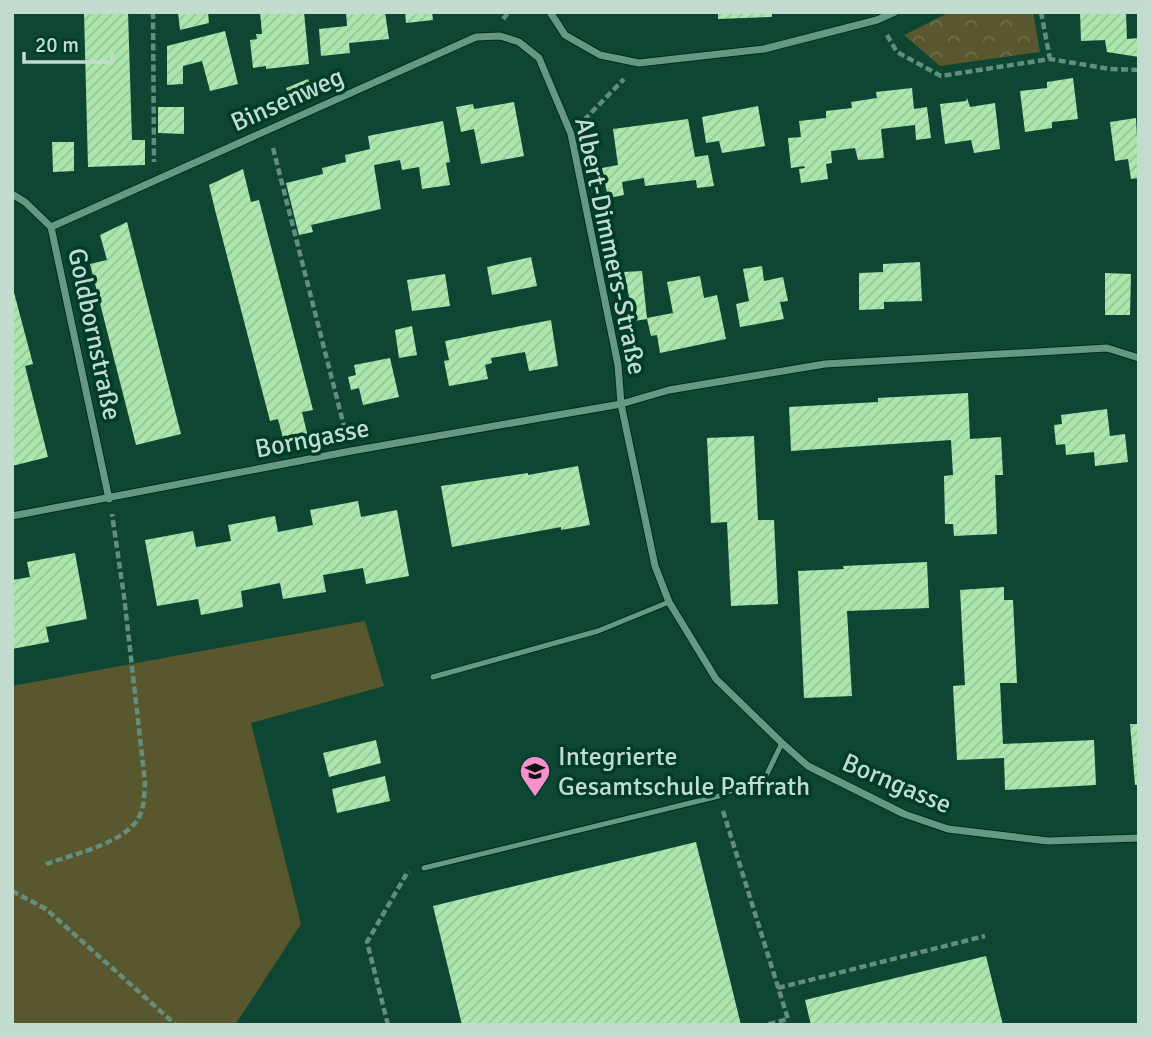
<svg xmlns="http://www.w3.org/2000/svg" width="1151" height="1037" viewBox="0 0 1151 1037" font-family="Signika,sans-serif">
<defs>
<pattern id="park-crowns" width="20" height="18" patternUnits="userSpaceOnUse" patternTransform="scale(1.75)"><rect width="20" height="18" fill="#59572d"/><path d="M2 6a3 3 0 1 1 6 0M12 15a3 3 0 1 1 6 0" fill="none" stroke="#6f6f4a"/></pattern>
<pattern id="building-hatch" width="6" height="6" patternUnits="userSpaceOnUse" patternTransform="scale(1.75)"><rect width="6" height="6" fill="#ace6ad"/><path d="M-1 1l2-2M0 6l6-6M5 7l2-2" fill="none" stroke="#95c597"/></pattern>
</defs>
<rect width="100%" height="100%" fill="#0e4633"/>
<path fill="#59572d" d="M365,621L384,686L251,723L301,924L235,1025H12V686Z"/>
<path fill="url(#park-crowns)" d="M950,12H1033L1040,52L940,66L904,35Z"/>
<g fill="url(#building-hatch)">
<path d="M84,12H128L132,140H145V165L88,167Z"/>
<path d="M178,12H208L209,23L180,30Z"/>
<path d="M260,12H304L309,64L266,69V66L253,68L250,40L257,39L256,34H262Z"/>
<path d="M346,12H385L389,39L349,43L350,53L321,56L319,29L347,26Z"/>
<path d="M405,12H432L433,20L406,23Z"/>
<path d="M718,12H772V17L718,19Z"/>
<path d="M1080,12H1126L1127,39L1139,38V57L1107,52L1105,40L1081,41Z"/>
<path d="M225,31L238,84L210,91L202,61L183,66V84L167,85V46Z"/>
<path d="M1073,78L1078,119L1052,122V128L1025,132L1020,91L1047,88V82Z"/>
<path d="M308,79L314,94L292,103L286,88Z"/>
<path d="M912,88L914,109L927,107L931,138L916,140L915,125L881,129L884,158L858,160L855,148L831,151L832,163L826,164L828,179L801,183L799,169L805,168L804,166L791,168L788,138L801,137L799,121L826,118V111L852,108L851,102L877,98L876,92Z"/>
<path d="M967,98L970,107L995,103L1000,149L974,153L971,140L945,144L940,104L966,101Z"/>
<path d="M514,102L524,156L481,164L474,129L461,132L456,107L473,104L474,109Z"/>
<path d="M758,106L765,146L722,153L719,141L706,143L702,117Z"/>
<path d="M158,107H184V134L158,133Z"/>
<path d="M1136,118L1139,178L1131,179L1128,159L1115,161L1110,122Z"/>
<path d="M688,119L695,157L708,155L714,186L697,188L696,180L645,186L644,178L622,182L624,195L608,198L602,168L618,165L613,129Z"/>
<path d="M443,121L450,162L446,163L450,185L422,189L419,167L402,170L400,160L374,165L381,209L311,225L313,232L299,235L286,183L323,174L322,168L346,162L345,155L370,149L368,136Z"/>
<path d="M52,142H74V171L53,172Z"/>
<path d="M243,169L251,202L259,200L313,410L302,412L308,437L284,442L278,419L270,421L215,210L209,185Z"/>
<path d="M127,222L181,434L136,445L90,264L107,260L100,235Z"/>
<path d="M531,257L537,286L492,295L487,267Z"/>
<path d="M920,262L922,301L884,302V309L859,310V273L883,272V264Z"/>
<path d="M762,266L764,281L783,277L788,301L780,302L784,319L740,327L736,304L749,301L743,269Z"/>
<path d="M642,271L647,318L673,313L667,282L700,276L704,298L717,295L726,339L660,353L657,335L651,336L647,319L634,321L624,272Z"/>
<path d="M1105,273L1131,274L1130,315H1105Z"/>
<path d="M445,274L450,306L412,311L407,280Z"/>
<path d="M12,285L33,364L25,366L48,457L12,466Z"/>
<path d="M551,320L558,366L529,371L525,352L491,358L492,363L485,365L488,379L449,386L444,361L449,360L445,341Z"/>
<path d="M412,326L417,355L399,358L395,330Z"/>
<path d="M390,358L399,397L363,405L359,388L351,390L348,377L356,375L354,365Z"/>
<path d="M968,393L970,439L1001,437L1003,475H995L997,534L954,536L953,524H945L944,476L953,475L951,440L791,451L789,407L878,402V398Z"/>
<path d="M1107,409L1110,436L1125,434L1128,462L1095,466L1094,452L1066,455L1065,444L1056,445L1054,425L1062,424L1061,415Z"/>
<path d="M754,436L758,520H774L778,604L731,606L727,522L711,523L707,438Z"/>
<path d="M578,466L590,525L561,530V527L452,547L441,486L528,473V475Z"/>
<path d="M358,501L361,517L397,510L409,576L366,584L363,568L323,575L326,592L283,599L280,583L241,591L243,607L201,615L198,599L157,606L145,540L193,531L196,547L231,541L228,525L275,516L278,532L313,525L310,510Z"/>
<path d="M75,553L87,619L46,627L49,642L12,649V580L30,577L27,562Z"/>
<path d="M927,562L929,608L847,611L852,696L804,698L798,571L844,569L843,566Z"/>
<path d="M1004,587V600H1013L1017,683H1000L1003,744L1094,740L1096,785L1005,790L1004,758L957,760L953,686L965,685L960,590Z"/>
<path d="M1130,724H1139V785H1135Z"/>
<path d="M376,740L381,763L329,777L323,753Z"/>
<path d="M385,776L390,801L337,813L332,789Z"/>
<path d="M696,842L741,1025H462L433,906Z"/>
<path d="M986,956L1003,1025H811L805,1000Z"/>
</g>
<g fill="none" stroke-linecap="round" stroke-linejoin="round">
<g stroke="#002a1c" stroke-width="7">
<g id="service">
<path d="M433,677L598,631L669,602"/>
<path d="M424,868L719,796L766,776L782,743"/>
</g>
</g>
<g stroke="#002a1c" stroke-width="9">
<g id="minor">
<path d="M550,12L565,35L600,55L639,63L764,49L877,20L895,12"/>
<path d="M12,194L25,202L51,227L109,499"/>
<path d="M51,227L476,37L500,36L519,42L539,58L571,134L618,365L621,404L655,566L669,602L716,679L782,743L808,766L904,814L948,829L1048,841L1139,838"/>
<path d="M12,516L351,451L621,404L669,390L825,364L1107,348L1139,358"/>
</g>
</g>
<g stroke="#638e7d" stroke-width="4.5" stroke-dasharray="7 3.5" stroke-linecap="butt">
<path d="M153,12L154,162"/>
<path d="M1041,12L1050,59"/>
<path d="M503,19L509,12"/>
<path d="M887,35L897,52L941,76L1050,59L1110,69L1139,70"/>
<path d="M584,120L624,79"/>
<path d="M273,148L346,434"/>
<path d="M723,811L788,1019L766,1025"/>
<path d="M46,864C73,854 128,843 140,815C145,804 144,793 145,782L124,596L112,514"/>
<path d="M12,891L46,909L176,1025"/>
<path d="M778,988L985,936"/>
<path d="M388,1025L367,942L407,873L410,872"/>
</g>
<use href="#service" stroke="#659983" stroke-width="5"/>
<use href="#minor" stroke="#659983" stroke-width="7"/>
</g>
<defs>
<g id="school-pin" transform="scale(1.575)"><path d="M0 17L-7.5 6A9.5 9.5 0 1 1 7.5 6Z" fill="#f890cc" stroke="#003c29"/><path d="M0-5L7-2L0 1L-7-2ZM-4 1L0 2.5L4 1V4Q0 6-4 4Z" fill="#111"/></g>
</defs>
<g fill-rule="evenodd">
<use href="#school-pin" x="535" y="771"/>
</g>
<g text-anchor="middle" stroke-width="7" stroke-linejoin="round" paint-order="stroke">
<g font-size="26" fill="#c2ddd0" stroke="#003c29">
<text transform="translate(287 99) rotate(-24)" y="9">Binsenweg</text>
<text transform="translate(611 246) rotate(78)" y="9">Albert-Dimmers-Straße</text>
<text transform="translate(95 334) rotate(78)" y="9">Goldbornstraße</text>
<text transform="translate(312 438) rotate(-11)" y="9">Borngasse</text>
<text transform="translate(897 783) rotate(23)" y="9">Borngasse</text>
</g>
<g font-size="26" fill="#c2ddd0" stroke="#003c29" text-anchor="start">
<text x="558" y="765">Integrierte<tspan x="558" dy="30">Gesamtschule Paffrath</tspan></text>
</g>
</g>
<rect width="1151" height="1037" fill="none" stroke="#c2ddd0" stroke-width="28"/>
<path d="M24 52v10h88v-10" fill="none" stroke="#c2ddd0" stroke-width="3.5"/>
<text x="35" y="52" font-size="21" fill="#c2ddd0" stroke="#003c29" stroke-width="5" paint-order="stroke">20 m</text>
</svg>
